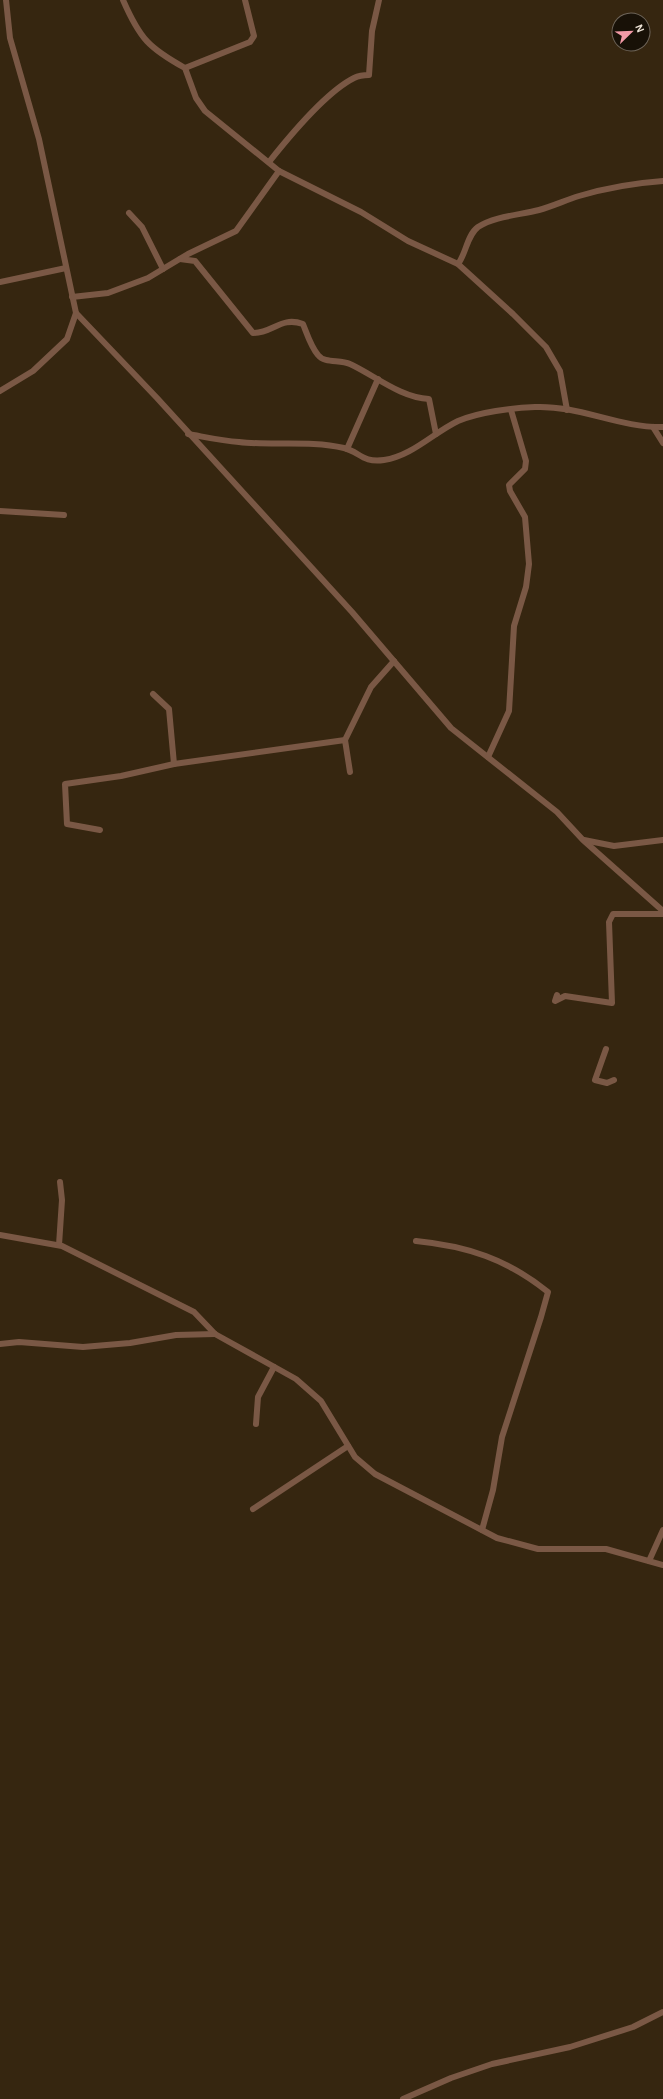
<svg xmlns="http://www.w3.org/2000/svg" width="663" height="2099" viewBox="0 0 663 2099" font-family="'Alegreya Sans',sans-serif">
<rect width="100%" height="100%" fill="#362610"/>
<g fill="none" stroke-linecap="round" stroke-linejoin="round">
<g stroke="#7a5845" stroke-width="6">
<path d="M6,0L10,38L39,139L76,313L157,398L352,612L451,728L557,812L583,840L663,911"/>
<path d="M123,0C140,39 149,48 185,68L196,98L205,111L279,171L361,212L408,241L458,264L513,314L546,347L560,371L567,410"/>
<path d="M185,68L250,42L254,36L245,0"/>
<path d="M269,162C288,138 326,92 354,78C358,76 364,75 369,75L372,31L379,0"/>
<path d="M129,213L142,227L163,269"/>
<path d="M180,259L195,261L253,333C273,333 281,316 303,324C307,334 311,347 318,355C325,364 340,359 350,364C374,375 401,398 429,399L436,434"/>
<path d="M458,264C466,254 467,235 478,227C495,216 520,215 539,210C553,206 566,200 579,196C606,188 635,183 663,181"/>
<path d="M0,282L66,268"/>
<path d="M72,297L108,293L148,278L188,254L236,231L279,171"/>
<path d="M0,391L33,371L67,339L76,313"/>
<path d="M653,427L663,443"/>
<path d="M188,434C205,437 222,441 239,442C273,446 310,440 344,448C360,452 362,463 384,460C412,456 433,433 458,421C479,412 512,408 535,407C579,405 619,428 663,427"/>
<path d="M347,449L378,379"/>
<path d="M0,511L64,515"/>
<path d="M153,694L169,709L174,764"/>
<path d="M488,757L509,711L514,626L526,587L529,564L525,517L510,491L509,485L525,469L526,461L511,410"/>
<path d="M350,772L345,740L371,687L394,661"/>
<path d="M100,830L67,824L65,784L121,776L174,764L345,740"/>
<path d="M584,840L614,846L663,840"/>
<path d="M557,995L555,1001L565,996L612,1003L609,922L613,914H663"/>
<path d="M606,1049L595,1080L607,1083L614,1080"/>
<path d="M0,1235L62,1246L194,1312L215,1334L296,1379L321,1401L355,1457L375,1474L497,1538L538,1549H606L663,1565"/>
<path d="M416,1241C467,1246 507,1259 548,1292L541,1317L502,1437L493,1490L482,1530"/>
<path d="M59,1245L62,1200L60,1182"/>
<path d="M0,1344L19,1342L83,1347L130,1343L176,1335L215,1334"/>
<path d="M256,1424L258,1397L274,1367"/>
<path d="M253,1509L348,1446"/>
<path d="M649,1561L663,1530"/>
<path d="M403,2099L451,2078L492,2064L570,2047L633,2027L663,2012"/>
</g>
</g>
<g transform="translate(631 32) rotate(67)"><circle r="19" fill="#181107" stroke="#6e655a"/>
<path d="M0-3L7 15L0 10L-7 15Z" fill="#f39aa7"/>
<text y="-6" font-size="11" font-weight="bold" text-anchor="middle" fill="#eee4d7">N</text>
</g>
</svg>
